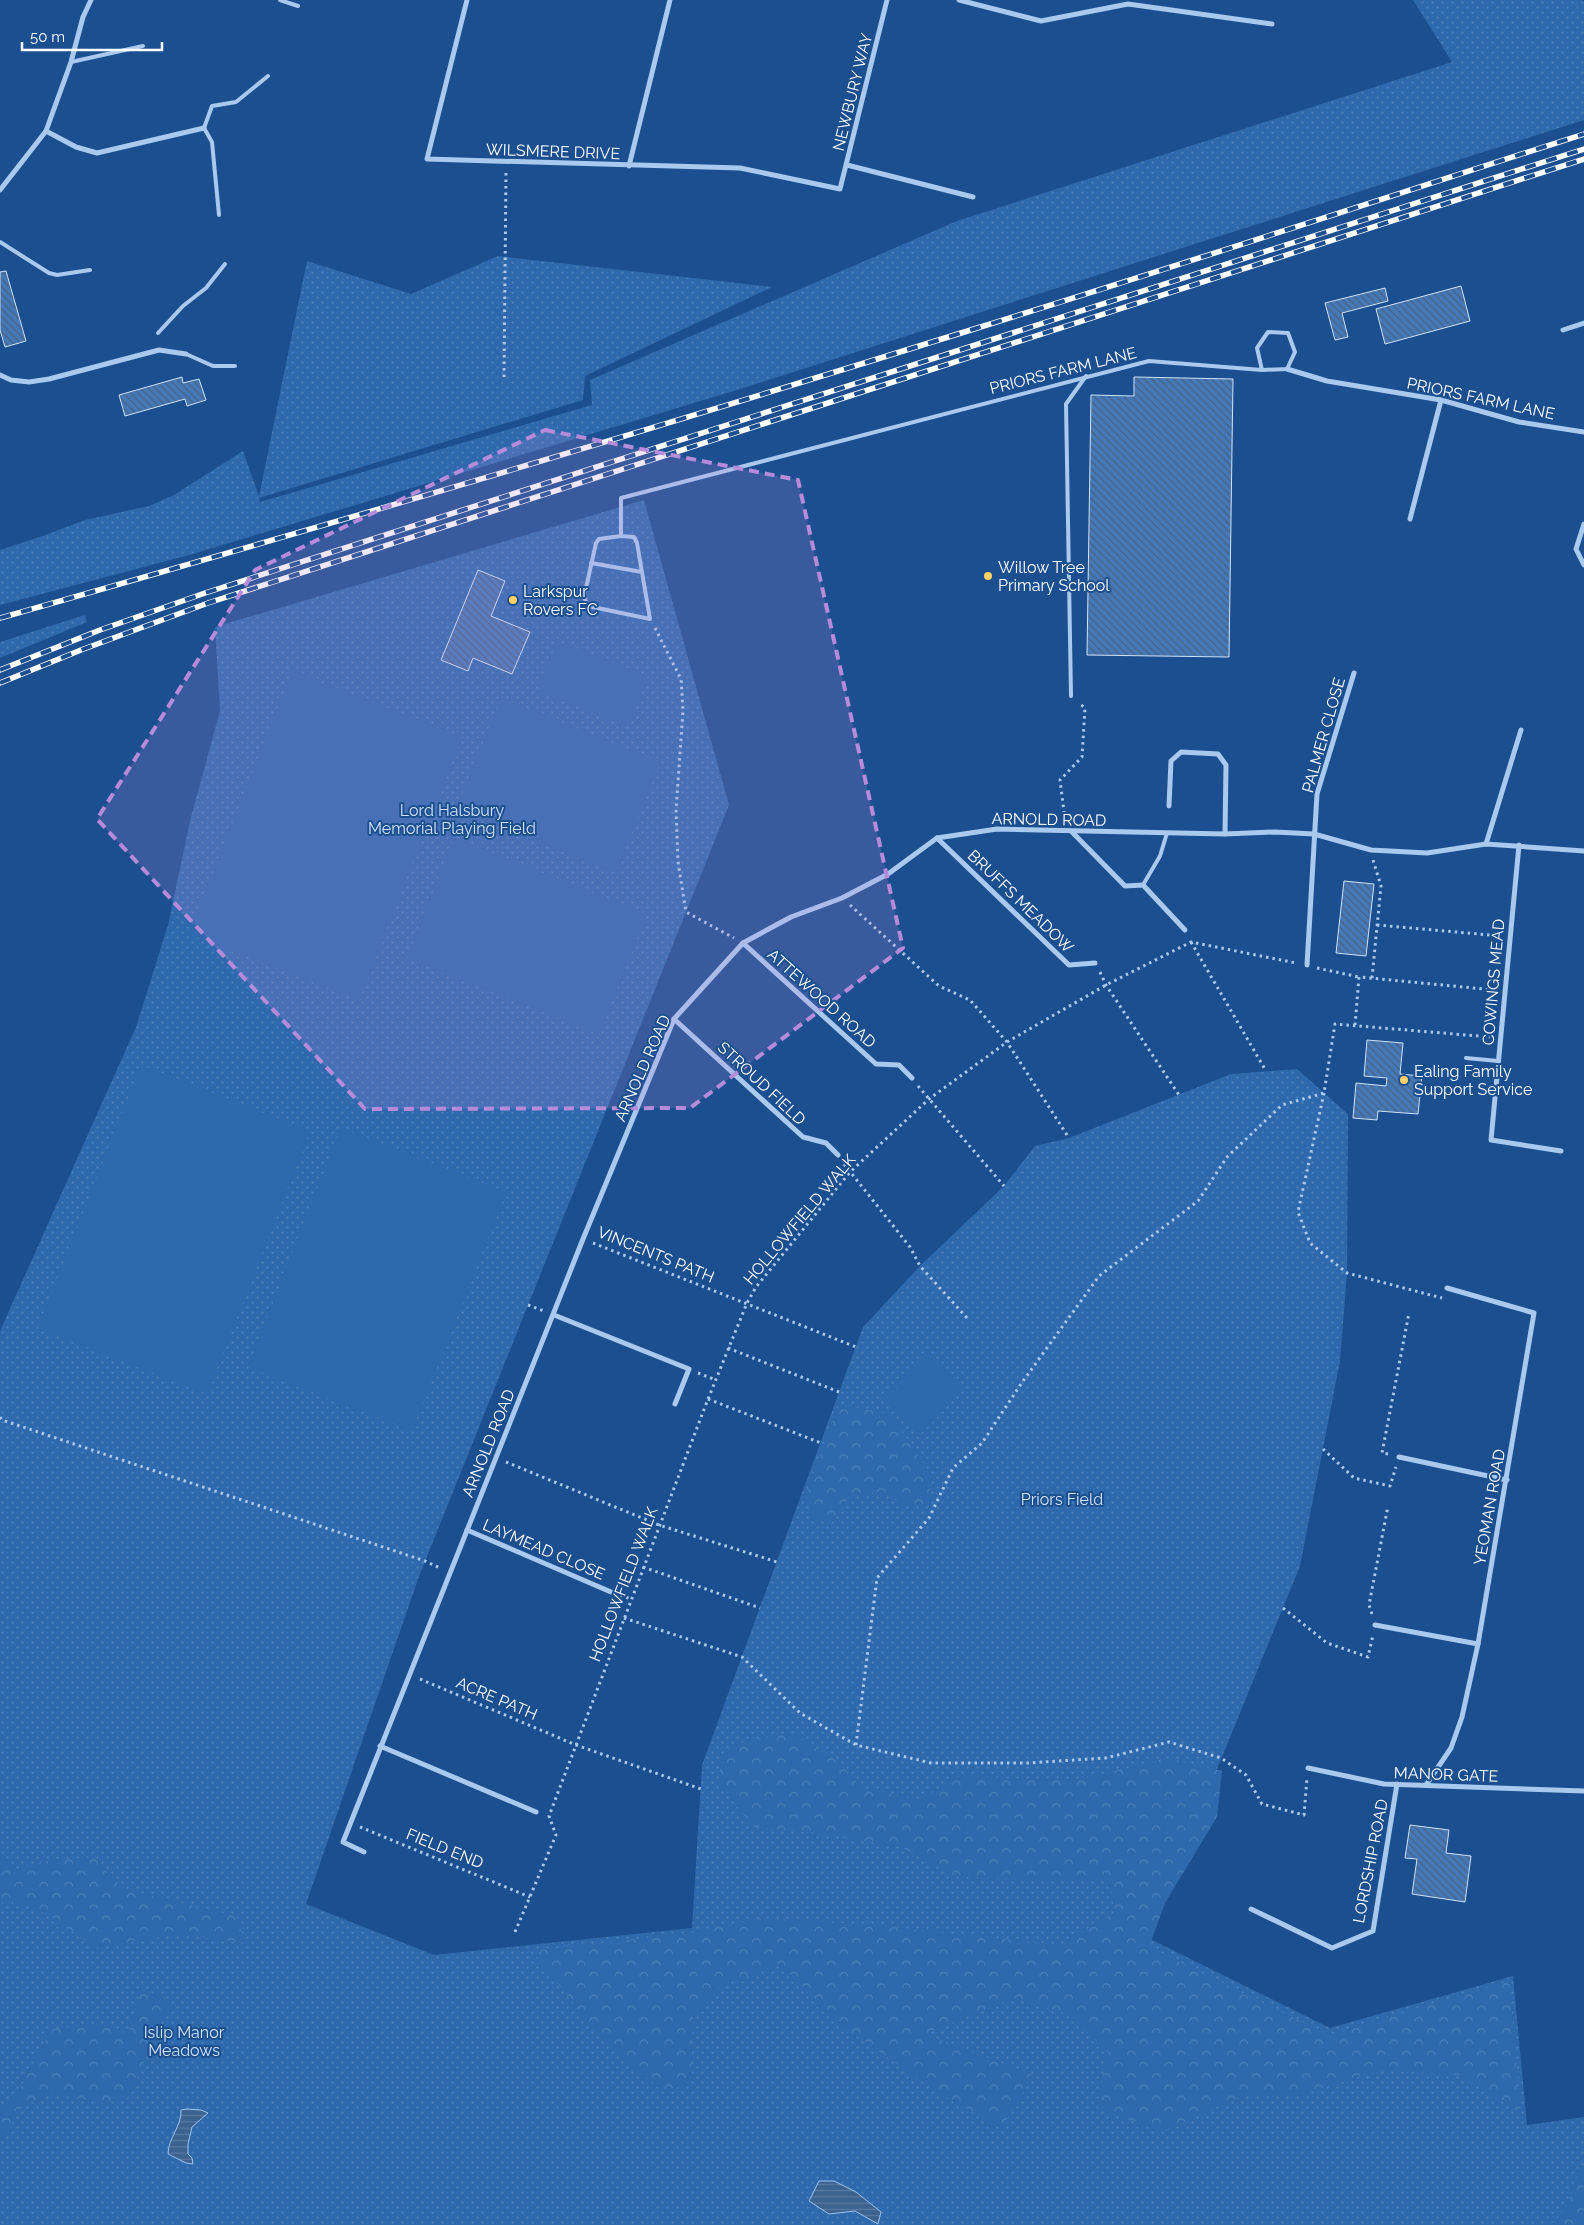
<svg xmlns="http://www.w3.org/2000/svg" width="1584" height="2225" viewBox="0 0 1584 2225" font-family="Raleway,sans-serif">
<defs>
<pattern id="green-dots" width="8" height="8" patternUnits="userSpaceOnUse" patternTransform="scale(1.25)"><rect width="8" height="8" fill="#2e69ad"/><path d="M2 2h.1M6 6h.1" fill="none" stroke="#4d80b9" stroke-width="1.8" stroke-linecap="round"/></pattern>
<pattern id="forest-crowns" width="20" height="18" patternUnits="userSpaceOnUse" patternTransform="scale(1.25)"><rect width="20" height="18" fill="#2e69ad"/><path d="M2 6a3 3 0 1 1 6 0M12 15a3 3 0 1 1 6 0" fill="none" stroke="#4d80b9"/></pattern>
<pattern id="water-rules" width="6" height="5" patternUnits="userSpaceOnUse" patternTransform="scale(1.25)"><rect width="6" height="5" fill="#3c6290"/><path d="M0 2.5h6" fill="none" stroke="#597aa1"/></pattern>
<pattern id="building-back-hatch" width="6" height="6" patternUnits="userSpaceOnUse" patternTransform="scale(1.25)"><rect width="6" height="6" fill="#4478b7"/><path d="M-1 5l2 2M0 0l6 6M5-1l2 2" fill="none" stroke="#486282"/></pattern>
</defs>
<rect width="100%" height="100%" fill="#1b4f8f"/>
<g fill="url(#green-dots)">
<path d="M1413,0H1582L1584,2V120L737,390L193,554L0,605V550L43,536L85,520L149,506L174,495L243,451L259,496L307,261L411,294L498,256L772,287L585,376L583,400L259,498L260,502L592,405L590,380L957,221L1452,62Z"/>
<path d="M644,500L729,805L418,1579L306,1904L434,1955L692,1928L702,1765L863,1327L920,1266L1004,1186L1035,1146L1069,1138L1231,1074L1297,1069L1348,1114L1347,1273L1340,1361L1300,1566L1148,1938L1330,2028L1513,1976L1527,2125L1584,2117V2225H0V1331L136,1027L168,925L190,821L220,711L215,627Z"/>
<path d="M85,615L87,622L0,658V642Z"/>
</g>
<g fill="url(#forest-crowns)">
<path d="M839,1404L890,1414L929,1472L930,1501L905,1505L879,1492L849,1496L831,1524L812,1518L806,1493Z"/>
<path d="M792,1733L838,1761L862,1788L920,1800L959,1776L1074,1781L1168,1758L1222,1771L1217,1817L1165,1903L1149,1947L1329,2035L1509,1981L1521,2113L1460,2075L1383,2070L1297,2095L1246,2094L1163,2132L1098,2108L1107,2051L1068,2014L1013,1998L925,2034L1033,2075L1001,2129L936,2091L848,2030L779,1964L720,1986L693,2014L691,2085L661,2090L599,2036L532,1951L697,1932L763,1918L871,1925L1061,1945L1115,1913L1110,1881L956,1877L901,1847L816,1833L753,1827L718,1781L724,1750L748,1741Z"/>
<path d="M0,1849L14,1872L43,1861L94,1857L122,1888L234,1916L247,1943L178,1934L95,1948C71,1931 31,1896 0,1903Z"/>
<path d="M141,1990L172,2000L128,2098L101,2103L53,2093L21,2108L0,2144V2107H7L25,2080L51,2029L107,2024L128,2035Z"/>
<path d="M1584,2154V2225H1550C1569,2213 1578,2175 1584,2154Z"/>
</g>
<g fill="#2e69ad">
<path d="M557,641L648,676L629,727L538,692Z"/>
<path d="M292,671L462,737L359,1000L189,934Z"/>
<path d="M501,698L660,762L616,873L456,810Z"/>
<path d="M454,838L647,914L599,1034L407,959Z"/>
<path d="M141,1065L310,1131L207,1394L38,1328Z"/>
<path d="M341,1128L506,1192L412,1431L248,1367Z"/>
<path d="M928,1354L964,1388L919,1436L883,1402Z"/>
</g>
<g fill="url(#water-rules)" stroke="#9cc4f0">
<path d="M187,2109L201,2110L208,2113L192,2127L188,2144V2154L192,2158L193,2164L186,2163L168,2154C168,2138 182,2126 181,2110Z"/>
<path d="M819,2181H834L856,2192L881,2212L878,2224L855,2211L829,2214L809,2201Z"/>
</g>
<g fill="url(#building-back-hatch)" stroke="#cfe3fa">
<path d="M6,271L26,341L5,347L0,330V272Z"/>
<path d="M1461,286L1470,321L1385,344L1376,309Z"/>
<path d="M1385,288L1388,301L1342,313L1348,337L1335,340L1325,303Z"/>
<path d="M182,377L183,383L199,379L206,400L187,406L185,399L125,416L119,395Z"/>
<path d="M1134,377L1233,379L1229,657L1087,655L1091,395L1134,396Z"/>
<path d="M478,570L505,581L491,616L530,632L512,674L473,658L468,671L441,660Z"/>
<path d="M1344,881L1374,884L1366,956L1336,953Z"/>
<path d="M1367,1040L1403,1043L1400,1074L1422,1076L1418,1114L1378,1111L1377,1120L1353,1118L1356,1083L1386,1086L1387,1078L1364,1076Z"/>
<path d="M1410,1825L1449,1830L1446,1853L1471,1856L1465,1902L1412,1894L1417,1859L1405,1858Z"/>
</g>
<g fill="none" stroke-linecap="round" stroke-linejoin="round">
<g stroke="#a9c9ee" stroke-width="3" stroke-dasharray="2.5 4" stroke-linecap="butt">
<path d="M504,377L506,172"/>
<path d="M655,628L681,679L683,711L676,810L678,862L686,912L734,938"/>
<path d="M1065,820L1060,780L1082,757L1085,708L1079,703"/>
<path d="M850,905L939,986L970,1000L1007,1042L1069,1138"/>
<path d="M1377,925L1501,936"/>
<path d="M1191,942L1266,1071"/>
<path d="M1317,968L1359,977"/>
<path d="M1100,972L1106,985L1179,1095"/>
<path d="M1372,978L1381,886L1373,860"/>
<path d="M1355,1025L1359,977L1494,990"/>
<path d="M918,1086L1004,1186"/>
<path d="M1324,1093L1298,1212L1310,1243L1347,1273L1442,1298"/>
<path d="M844,1164L910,1247L920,1266L967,1318"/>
<path d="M593,1243L856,1347"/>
<path d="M528,1305L544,1311"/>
<path d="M728,1348L839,1392"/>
<path d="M698,1373L716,1380"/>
<path d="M708,1399L821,1443"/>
<path d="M0,1417L2,1420L425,1561L440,1568"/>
<path d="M1323,1449L1354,1478L1390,1486L1396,1467"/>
<path d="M1388,1454L1382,1453L1409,1313"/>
<path d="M506,1462L659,1525L777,1562"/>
<path d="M643,1567L760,1608"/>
<path d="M620,1595L631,1599"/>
<path d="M1283,1608L1327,1643L1368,1657L1373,1635"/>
<path d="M1372,1614L1369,1605L1388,1506"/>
<path d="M624,1618L742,1657L800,1713L856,1745L931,1763H1028L1106,1758L1169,1742L1221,1758L1246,1775L1262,1804L1304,1815L1307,1778"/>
<path d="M420,1679L576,1745L701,1789"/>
<path d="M856,1745L877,1578L929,1518L953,1468L982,1443L1023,1381L1099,1276L1198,1201L1227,1157L1282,1105L1324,1093L1335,1024L1490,1037"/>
<path d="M360,1827L530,1897"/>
<path d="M515,1932L556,1835L549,1816L708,1399L747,1303L756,1287L850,1172L929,1099L1007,1042L1106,985L1191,942L1296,963"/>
</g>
<g stroke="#a9c9ee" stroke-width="4">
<path d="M280,0L298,6"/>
<path d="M71,62L143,46"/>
<path d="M219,215L212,142L204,128L212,106L236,102L268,76"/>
<path d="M0,242L49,273L57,275L90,270"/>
<path d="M158,333L183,306L206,288L225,264"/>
<path d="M186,354L213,366H235"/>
<path d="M621,536V498L1149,361L1262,370L1287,369L1295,352L1288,333L1268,332L1257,348L1262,370"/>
<path d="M621,536L634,537L637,543L650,619L588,606L584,597L596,543L599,539Z"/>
<path d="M591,563L642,572"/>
<path d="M1071,696L1066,404L1086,376"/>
<path d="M1143,885L1160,856L1167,833"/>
<path d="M1466,1058L1498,1061"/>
</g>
<g stroke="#a9c9ee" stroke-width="5">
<path d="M467,0L427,159L740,168L840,189L887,0"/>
<path d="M959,0L1041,21L1128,4L1272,24"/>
<path d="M46,131L76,147L97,153L204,128"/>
<path d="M847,165L973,197"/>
<path d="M629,166L670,0"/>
<path d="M0,190L46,131L71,62L83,17L91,0"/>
<path d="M1563,330L1584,323"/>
<path d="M1287,369L1327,381L1441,400L1519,422L1584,432"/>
<path d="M0,375L11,380L29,382L49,379L159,350L186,354"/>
<path d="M1410,519L1441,400"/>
<path d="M1584,524L1576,549L1584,565"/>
<path d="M1169,806L1171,761L1181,752L1218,754L1226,765L1225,834"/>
<path d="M1072,832L1125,886L1143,885L1185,930"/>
<path d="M937,838L1069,965L1095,963"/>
<path d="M1486,844L1521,730"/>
<path d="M1519,845L1491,1140L1561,1151"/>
<path d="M743,943L876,1064L899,1065L912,1078"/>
<path d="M1307,965L1317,794L1354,673"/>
<path d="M674,1019L803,1137L826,1143L838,1155"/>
<path d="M554,1315L689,1369L675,1404"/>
<path d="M1399,1457L1507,1480"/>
<path d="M467,1530L611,1592"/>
<path d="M1375,1625L1478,1644"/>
<path d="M380,1746L536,1812"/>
<path d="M1308,1768L1384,1784L1584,1791"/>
<path d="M1426,1785L1451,1748L1462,1717L1478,1644L1534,1313L1447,1288"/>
<path d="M364,1852L343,1842L583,1239L674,1019L743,943L791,917L842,898L888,874L937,838L997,829L1225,834L1275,832L1314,834L1371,850L1427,853L1486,844L1584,851"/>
<path d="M1251,1909L1332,1948L1373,1931L1397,1784"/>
</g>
<g stroke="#fff" stroke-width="5.5">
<g id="rail">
<path d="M0,618C326,526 650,430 974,329C1178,266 1381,199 1584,134"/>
<path d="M0,670L100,630L205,593L1584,149"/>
<path d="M0,683L81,650L208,603L1584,159"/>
</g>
</g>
<use href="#rail" stroke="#1b4f8f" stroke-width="4" stroke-dasharray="11" stroke-linecap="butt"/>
</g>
<path fill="#b68bdc" fill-opacity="0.2" stroke="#b68bdc" stroke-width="4" stroke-dasharray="10 6" stroke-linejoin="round" d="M545,430L798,480L903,948L690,1108L365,1109L97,819L255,570Z"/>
<g fill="#ffd166" stroke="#1b4f8f" stroke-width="2">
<circle cx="988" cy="576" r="5"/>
<circle cx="513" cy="600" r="5"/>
<circle cx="1404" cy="1080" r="5"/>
</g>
<g text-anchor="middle" stroke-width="4" stroke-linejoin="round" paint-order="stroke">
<g font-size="16" fill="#fff" stroke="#1b4f8f">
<text transform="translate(852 92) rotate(-76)" y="6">NEWBURY WAY</text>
<text transform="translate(553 151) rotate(2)" y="6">WILSMERE DRIVE</text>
<text transform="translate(1063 370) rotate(-14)" y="6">PRIORS FARM LANE</text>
<text transform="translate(1481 398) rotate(12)" y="6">PRIORS FARM LANE</text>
<text transform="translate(1323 735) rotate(-74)" y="6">PALMER CLOSE</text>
<text transform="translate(1049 819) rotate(1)" y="6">ARNOLD ROAD</text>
<text transform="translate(1021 901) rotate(44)" y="6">BRUFFS MEADOW</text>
<text transform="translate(1493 982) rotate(-85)" y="6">COWINGS MEAD</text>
<text transform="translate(822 998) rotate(42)" y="6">ATTEWOOD ROAD</text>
<text transform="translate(642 1068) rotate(-66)" y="6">ARNOLD ROAD</text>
<text transform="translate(762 1083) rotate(43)" y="6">STROUD FIELD</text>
<text transform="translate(799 1219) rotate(-50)" y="6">HOLLOWFIELD WALK</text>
<text transform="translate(656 1254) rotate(22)" y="6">VINCENTS PATH</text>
<text transform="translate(488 1443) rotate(-68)" y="6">ARNOLD ROAD</text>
<text transform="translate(1489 1507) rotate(-80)" y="6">YEOMAN ROAD</text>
<text transform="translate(544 1549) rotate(23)" y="6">LAYMEAD CLOSE</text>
<text transform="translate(623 1584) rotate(-69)" y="6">HOLLOWFIELD WALK</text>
<text transform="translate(497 1698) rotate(23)" y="6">ACRE PATH</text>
<text transform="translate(1446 1774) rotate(2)" y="6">MANOR GATE</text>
<text transform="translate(445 1848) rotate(22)" y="6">FIELD END</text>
<text transform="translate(1370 1861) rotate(-79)" y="6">LORDSHIP ROAD</text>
</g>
<g font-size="16" fill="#fff" stroke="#1b4f8f" text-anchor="start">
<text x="998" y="573">Willow Tree<tspan x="998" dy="18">Primary School</tspan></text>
<text x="523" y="597">Larkspur<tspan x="523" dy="18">Rovers FC</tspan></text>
<text x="1414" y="1077">Ealing Family<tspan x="1414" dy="18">Support Service</tspan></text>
</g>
<g font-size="16" fill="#cfe3fa" stroke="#1b4f8f">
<text x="452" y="816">Lord Halsbury<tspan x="452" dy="18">Memorial Playing Field</tspan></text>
<text x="1062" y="1505">Priors Field</text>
<text x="184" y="2038">Islip Manor<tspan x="184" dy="18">Meadows</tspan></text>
</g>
</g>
<path d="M22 42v8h140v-8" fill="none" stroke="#ffffff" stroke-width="2.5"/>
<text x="30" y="42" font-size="15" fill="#ffffff" stroke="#1b4f8f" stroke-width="4" paint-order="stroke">50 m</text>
</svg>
